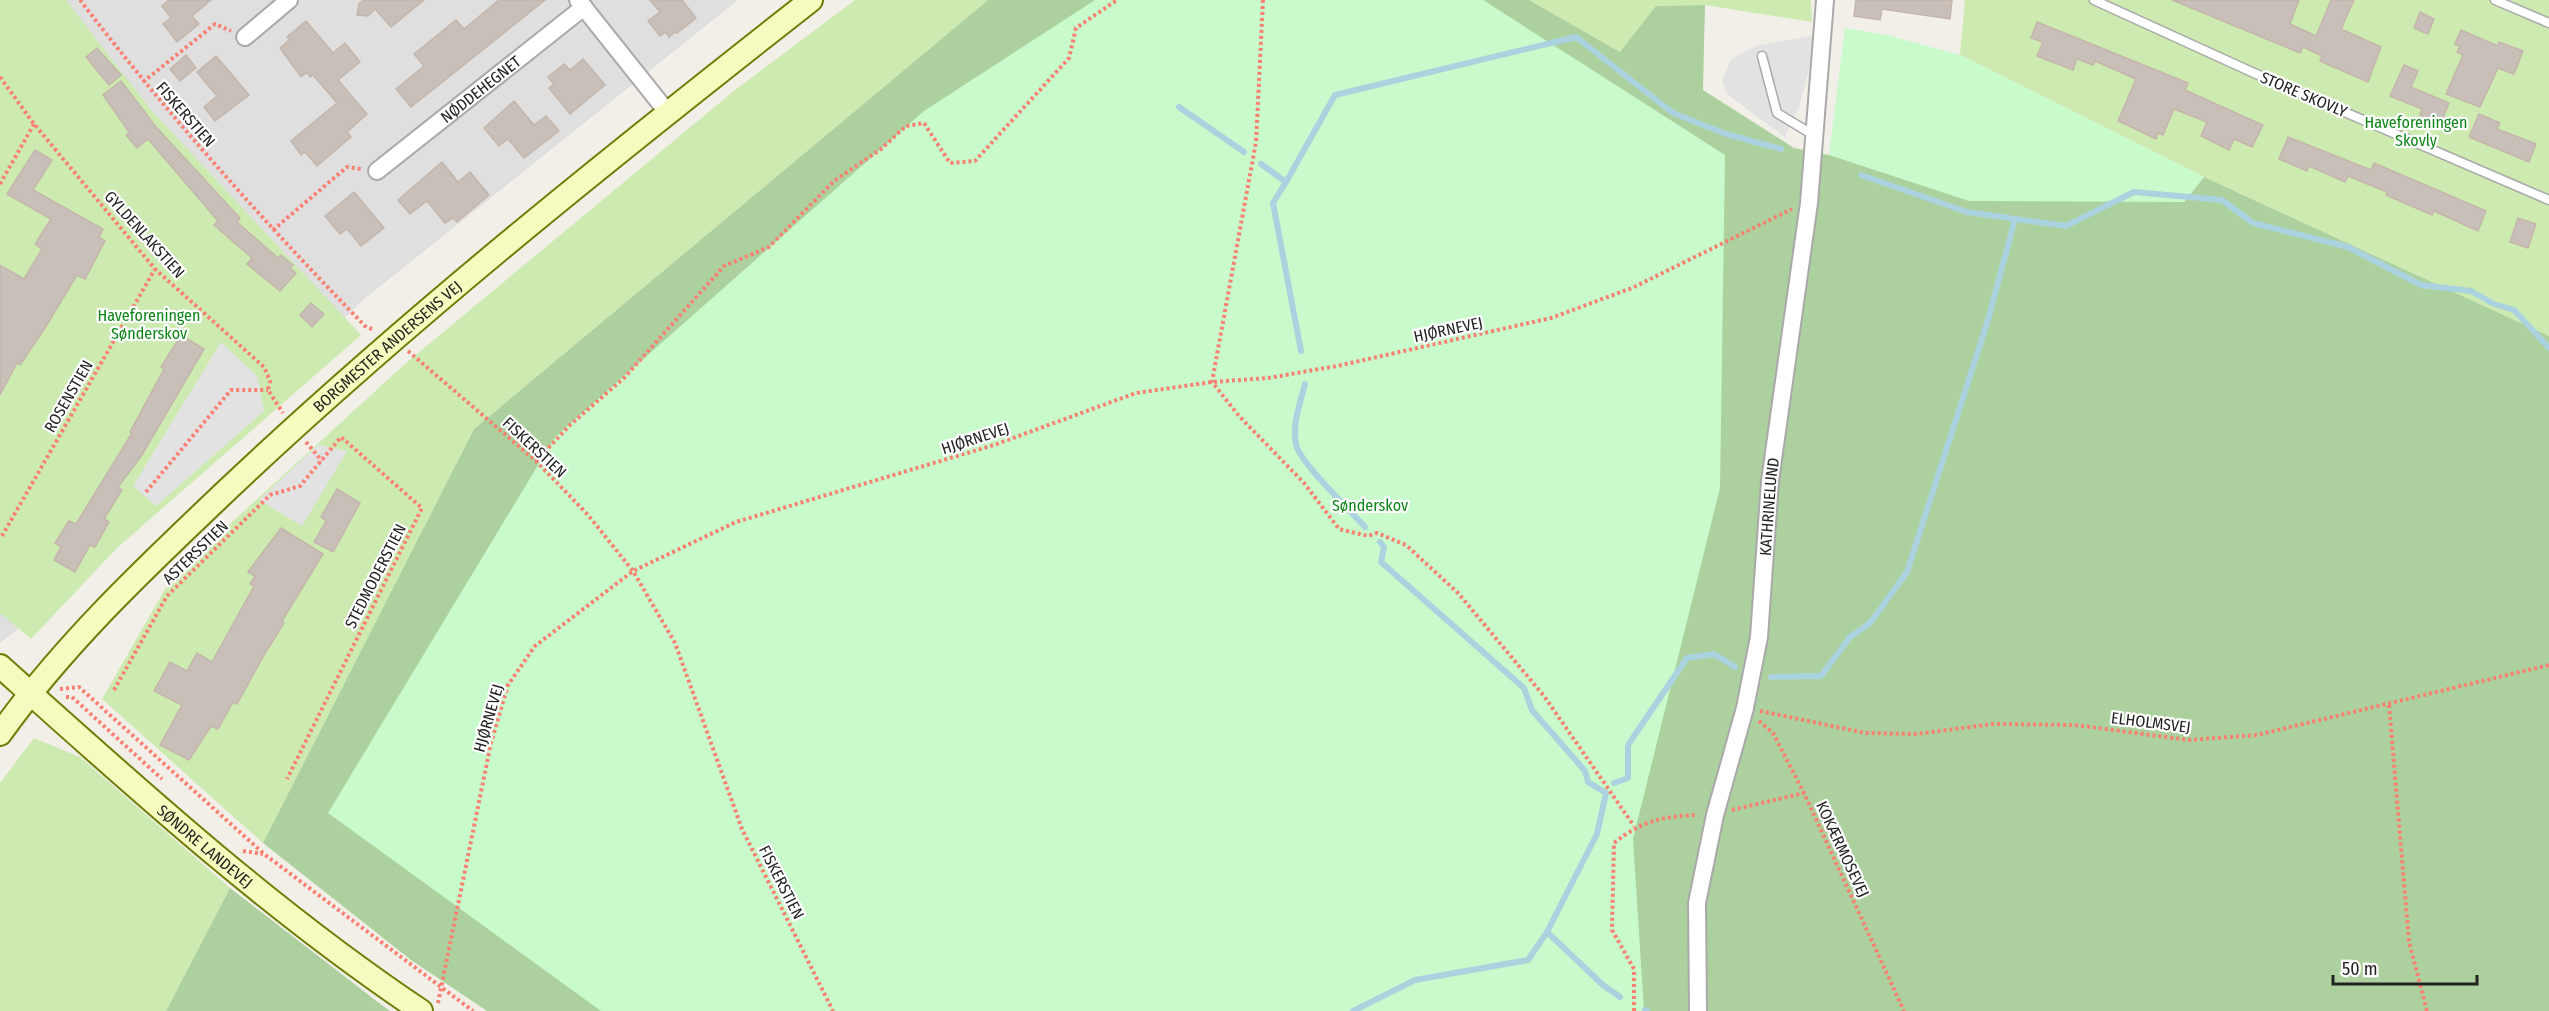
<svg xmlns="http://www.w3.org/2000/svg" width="2549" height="1011" viewBox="0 0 2549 1011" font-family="'Fira Sans Condensed',sans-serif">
<rect width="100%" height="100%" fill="#f2efe9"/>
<path fill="#e0dfdf" d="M0,0H738L363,300L71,588L0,643Z"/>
<g fill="#cdebb0">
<path d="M0,0H66L152,111L361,335L117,548L31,639L0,613Z"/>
<path d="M855,0H988L474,429L263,843L102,699L165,589L232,522L406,363L735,90Z"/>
<path d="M1529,0H1811L1812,22L1705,5L1657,6L1620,52Z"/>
<path d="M1965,0H2549V336L2204,177L1960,55Z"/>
<path d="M34,738L80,757L230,888L166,1011H0V783Z"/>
</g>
<g fill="#add19e">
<path d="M988,0H1529L1620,52L1656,6L1705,5L1703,90L1794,148L1829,155L2184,202L2204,177L2549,336V1011H487L411,960L263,843L474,429Z"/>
<path d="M230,888L383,1006L390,1011H166Z"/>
</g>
<g fill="#c8facc">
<path d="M1095,0H1483L1725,155L1720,488L1633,839L1644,1011H601L328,813L555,437L924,111Z"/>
<path d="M1845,28L1887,35L1960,55L2204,177L2184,202L1969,201L1829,155Z"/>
</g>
<g fill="#e2e2e2">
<path d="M1813,36L1809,69L1799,107L1785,137L1728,95L1722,81L1731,60L1755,46Z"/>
<path d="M221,342L257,376L264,411L156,506L133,486Z"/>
<path d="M318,445L347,451L302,526L259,500Z"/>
</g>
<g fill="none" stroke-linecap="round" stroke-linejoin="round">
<g stroke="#aad3df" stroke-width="6">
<path d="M1179,107L1244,152"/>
<path d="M1261,164L1286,182L1335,95L1576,37L1673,113L1726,134L1781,149"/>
<path d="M1861,175L1967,212L2066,226L2134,192L2222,200L2253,223L2348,247L2421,285L2471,291L2494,304L2514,310L2549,348"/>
<path d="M1286,182L1273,203L1301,351"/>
<path d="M1305,384C1300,404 1292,424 1296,444C1299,462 1351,511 1365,527"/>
<path d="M1771,677L1821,676L1850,637L1870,623L1907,572L1988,320L2015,219"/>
<path d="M1614,783L1628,778V745L1687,658L1714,654L1735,667"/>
<path d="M1547,932L1603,985L1620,997"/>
<path d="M1645,1010L1647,1011"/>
<path d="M1353,1011L1415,980L1528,960L1547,932L1597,834L1606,793L1588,782L1585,771L1532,710L1524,688L1499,666L1381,562L1384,547L1380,542"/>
</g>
</g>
<g fill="#c7bfb8" stroke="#c4b6ab" stroke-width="1.5">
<path d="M169,0H211L192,16L199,24L177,42L163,24L171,18L162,6Z"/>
<path d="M364,0H424L391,27L375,9L368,16L357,15L359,4Z"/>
<path d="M499,0H545L411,107L396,89L424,66L414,54L456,20L464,29Z"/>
<path d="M650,0H682L696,18L677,33L675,32L669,37L666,32L660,36L648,21L660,12Z"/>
<path d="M1856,0H1952L1950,19L1882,9L1880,20L1854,16Z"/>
<path d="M2172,0H2299L2290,24L2316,36L2331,0H2354L2341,29L2381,47L2368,82L2320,61L2322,56L2303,47L2300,53Z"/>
<path d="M2420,12L2434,19L2428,34L2414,28Z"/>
<path d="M306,21L333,53L345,43L360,62L338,80L367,114L347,132L351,137L317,166L305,152L301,155L291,141L337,103L313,75L310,77L307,72L301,77L280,48L290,39L287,37Z"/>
<path d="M2037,22L2188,83L2185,90L2263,125L2252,147L2234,139L2229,150L2201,136L2207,122L2174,109L2163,135L2158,133L2156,139L2118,121L2136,79L2095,61L2093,65L2077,59L2073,70L2037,56L2043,42L2031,38Z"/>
<path d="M2461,30L2498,46L2499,42L2523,51L2514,74L2498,68L2480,107L2446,94L2463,55L2457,52L2460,46L2455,44Z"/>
<path d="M97,48L121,75L109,85L86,57Z"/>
<path d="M186,55L196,68L180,81L170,69Z"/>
<path d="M216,56L249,95L215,121L204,107L217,96L197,72Z"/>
<path d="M583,59L605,85L570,114L549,88L554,84L548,77L564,64L570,70Z"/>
<path d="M2404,65L2418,71L2411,87L2449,103L2441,123L2420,115L2422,109L2390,96Z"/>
<path d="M121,81L157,128L240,218L237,222L278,258L281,255L293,265L290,268L296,273L280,291L247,264L252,258L214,225L218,221L148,139L137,148L126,135L129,132L103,95Z"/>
<path d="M514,101L534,125L546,116L559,131L524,158L508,139L499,146L484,128Z"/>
<path d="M2479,114L2500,123L2497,129L2536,144L2529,162L2469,137Z"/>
<path d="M2288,137L2371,170L2374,163L2486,211L2478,231L2434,211L2432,215L2386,195L2387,192L2348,176L2345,182L2309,166L2307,171L2279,159Z"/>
<path d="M35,150L52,160L33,190L103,229L99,237L105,241L85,279L77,275L45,328L20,365L17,363L0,395V265L24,279L42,249L35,244L51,219L7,194Z"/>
<path d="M442,162L458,182L470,172L489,195L457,222L453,218L445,223L427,201L410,214L398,200Z"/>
<path d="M354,192L384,228L361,246L347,229L340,234L325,216Z"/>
<path d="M2518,218L2536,224L2528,248L2510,242Z"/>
<path d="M311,303L324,314L312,327L300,315Z"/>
<path d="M181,335L204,349L142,455L118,487L122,490L104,519L109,522L95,547L90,545L75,572L54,560L61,547L55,543L69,521L76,524L132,433L130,432L164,369L161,367Z"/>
<path d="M337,489L360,503L333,552L314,542L326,521L321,517Z"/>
<path d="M281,528L323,554L282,621L284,623L264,655L237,704L233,702L218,729L211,726L189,760L160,745L182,705L154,691L170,662L187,671L197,653L212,662L254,586L250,584L255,576L248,572Z"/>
</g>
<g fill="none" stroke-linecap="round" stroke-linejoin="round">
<g stroke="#a9a9a9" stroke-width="11">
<g id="lane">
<path d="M2094,0L2254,73L2549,200"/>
<path d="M2495,0L2549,23"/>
<path d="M1762,56L1777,113L1815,136"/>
</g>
</g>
<g stroke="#a9a9a9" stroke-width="20">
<g id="street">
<path d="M578,0L668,113"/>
<path d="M245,37L289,0"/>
<path id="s1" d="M377,171L584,7"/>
<path id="s2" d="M1698,1011L1697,903L1715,815L1745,708L1759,637L1770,481L1809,203L1825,0"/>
</g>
</g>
<g stroke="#707d05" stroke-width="26">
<g id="secondary">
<path id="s3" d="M0,666C135,787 270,910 421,1011"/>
<path id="s4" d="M0,734C64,644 145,568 225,492C410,317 611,157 811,0"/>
</g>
</g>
<g stroke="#fa8072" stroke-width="4" stroke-dasharray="3 3" stroke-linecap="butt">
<path d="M80,0C168,115 264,222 365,326L374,330"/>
<path d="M1263,0L1256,142L1212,382L1239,416L1304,483L1339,529L1368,536L1377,533L1406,545L1458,593L1544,696L1634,826"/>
<path d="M0,77L34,124L155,269L264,367L270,381L268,390L283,413"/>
<path d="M143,82L215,24L231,31"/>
<path d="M0,184L34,124"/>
<path d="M273,230L347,167L361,169"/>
<path d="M408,351L536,461L588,515L633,571L675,643L742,829L833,1011"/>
<path d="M306,442L322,461"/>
<path d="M536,461L570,425L624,378L724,266L769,247L834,181L881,149L906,126L924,123L950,163L975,161L1069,58L1076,28L1117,0"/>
<path d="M146,492L231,390H268"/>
<path d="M2,536L155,269"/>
<path d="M60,689L79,687L264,854L473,1011"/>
<path d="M114,690L167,596L270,495L300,486L341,437L422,508L287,779"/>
<path d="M66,697H72L162,779"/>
<path d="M2389,705L2409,942L2427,1011"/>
<path d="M1760,711L1866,733L1916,734L1993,724L2075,725L2189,740L2257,735L2549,665"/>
<path d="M1759,721L1773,733L1804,793L1904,1011"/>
<path d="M1732,810L1804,793"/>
<path d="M243,851L263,854"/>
<path d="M438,1003L491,743L508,685L535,646L633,571L736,522L994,445L1136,393L1212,382L1268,378L1337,366L1551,318L1632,288L1792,209"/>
<path d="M1634,1011V969L1612,930L1614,843C1641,821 1664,816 1698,815"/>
</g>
<use href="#lane" stroke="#fff" stroke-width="8"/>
<use href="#street" stroke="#fff" stroke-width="16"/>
<use href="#secondary" stroke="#f7fabf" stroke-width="22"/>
</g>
<g text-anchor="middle" stroke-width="4.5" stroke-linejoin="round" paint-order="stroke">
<g font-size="16" fill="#222" stroke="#fff">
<text dy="6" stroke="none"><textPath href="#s1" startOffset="132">NØDDEHEGNET</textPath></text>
<text transform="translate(2304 94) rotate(23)" y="6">STORE SKOVLY</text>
<text transform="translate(186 114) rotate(49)" y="6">FISKERSTIEN</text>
<text transform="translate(145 234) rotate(48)" y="6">GYLDENLAKSTIEN</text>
<text transform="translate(1448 329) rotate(-12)" y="6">HJØRNEVEJ</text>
<text dy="6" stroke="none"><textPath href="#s4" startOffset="549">BORGMESTER ANDERSENS VEJ</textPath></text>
<text transform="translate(68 396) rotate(-60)" y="6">ROSENSTIEN</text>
<text transform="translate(975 438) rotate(-18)" y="6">HJØRNEVEJ</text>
<text transform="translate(535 447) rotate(43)" y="6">FISKERSTIEN</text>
<text dy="6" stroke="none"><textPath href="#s2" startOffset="512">KATHRINELUND</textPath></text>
<text transform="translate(195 552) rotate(-44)" y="6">ASTERSSTIEN</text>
<text transform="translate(375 576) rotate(-63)" y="6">STEDMODERSTIEN</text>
<text transform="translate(488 718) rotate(-74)" y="6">HJØRNEVEJ</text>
<text transform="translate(2151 722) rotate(7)" y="6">ELHOLMSVEJ</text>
<text dy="6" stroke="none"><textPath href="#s3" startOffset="273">SØNDRE LANDEVEJ</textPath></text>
<text transform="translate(1843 849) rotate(65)" y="6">KOKÆRMOSEVEJ</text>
<text transform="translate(782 882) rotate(63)" y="6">FISKERSTIEN</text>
</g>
<g font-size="16" fill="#0c8416" stroke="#fff">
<text x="2416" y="128">Haveforeningen<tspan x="2416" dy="18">Skovly</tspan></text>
<text x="149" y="321">Haveforeningen<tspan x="149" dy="18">Sønderskov</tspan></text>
<text x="1370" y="511">Sønderskov</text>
</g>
</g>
<path d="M2333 975v9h144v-9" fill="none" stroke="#222222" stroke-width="3"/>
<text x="2342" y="975" font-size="18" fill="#222222" stroke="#ffffff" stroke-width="4.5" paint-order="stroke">50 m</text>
</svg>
